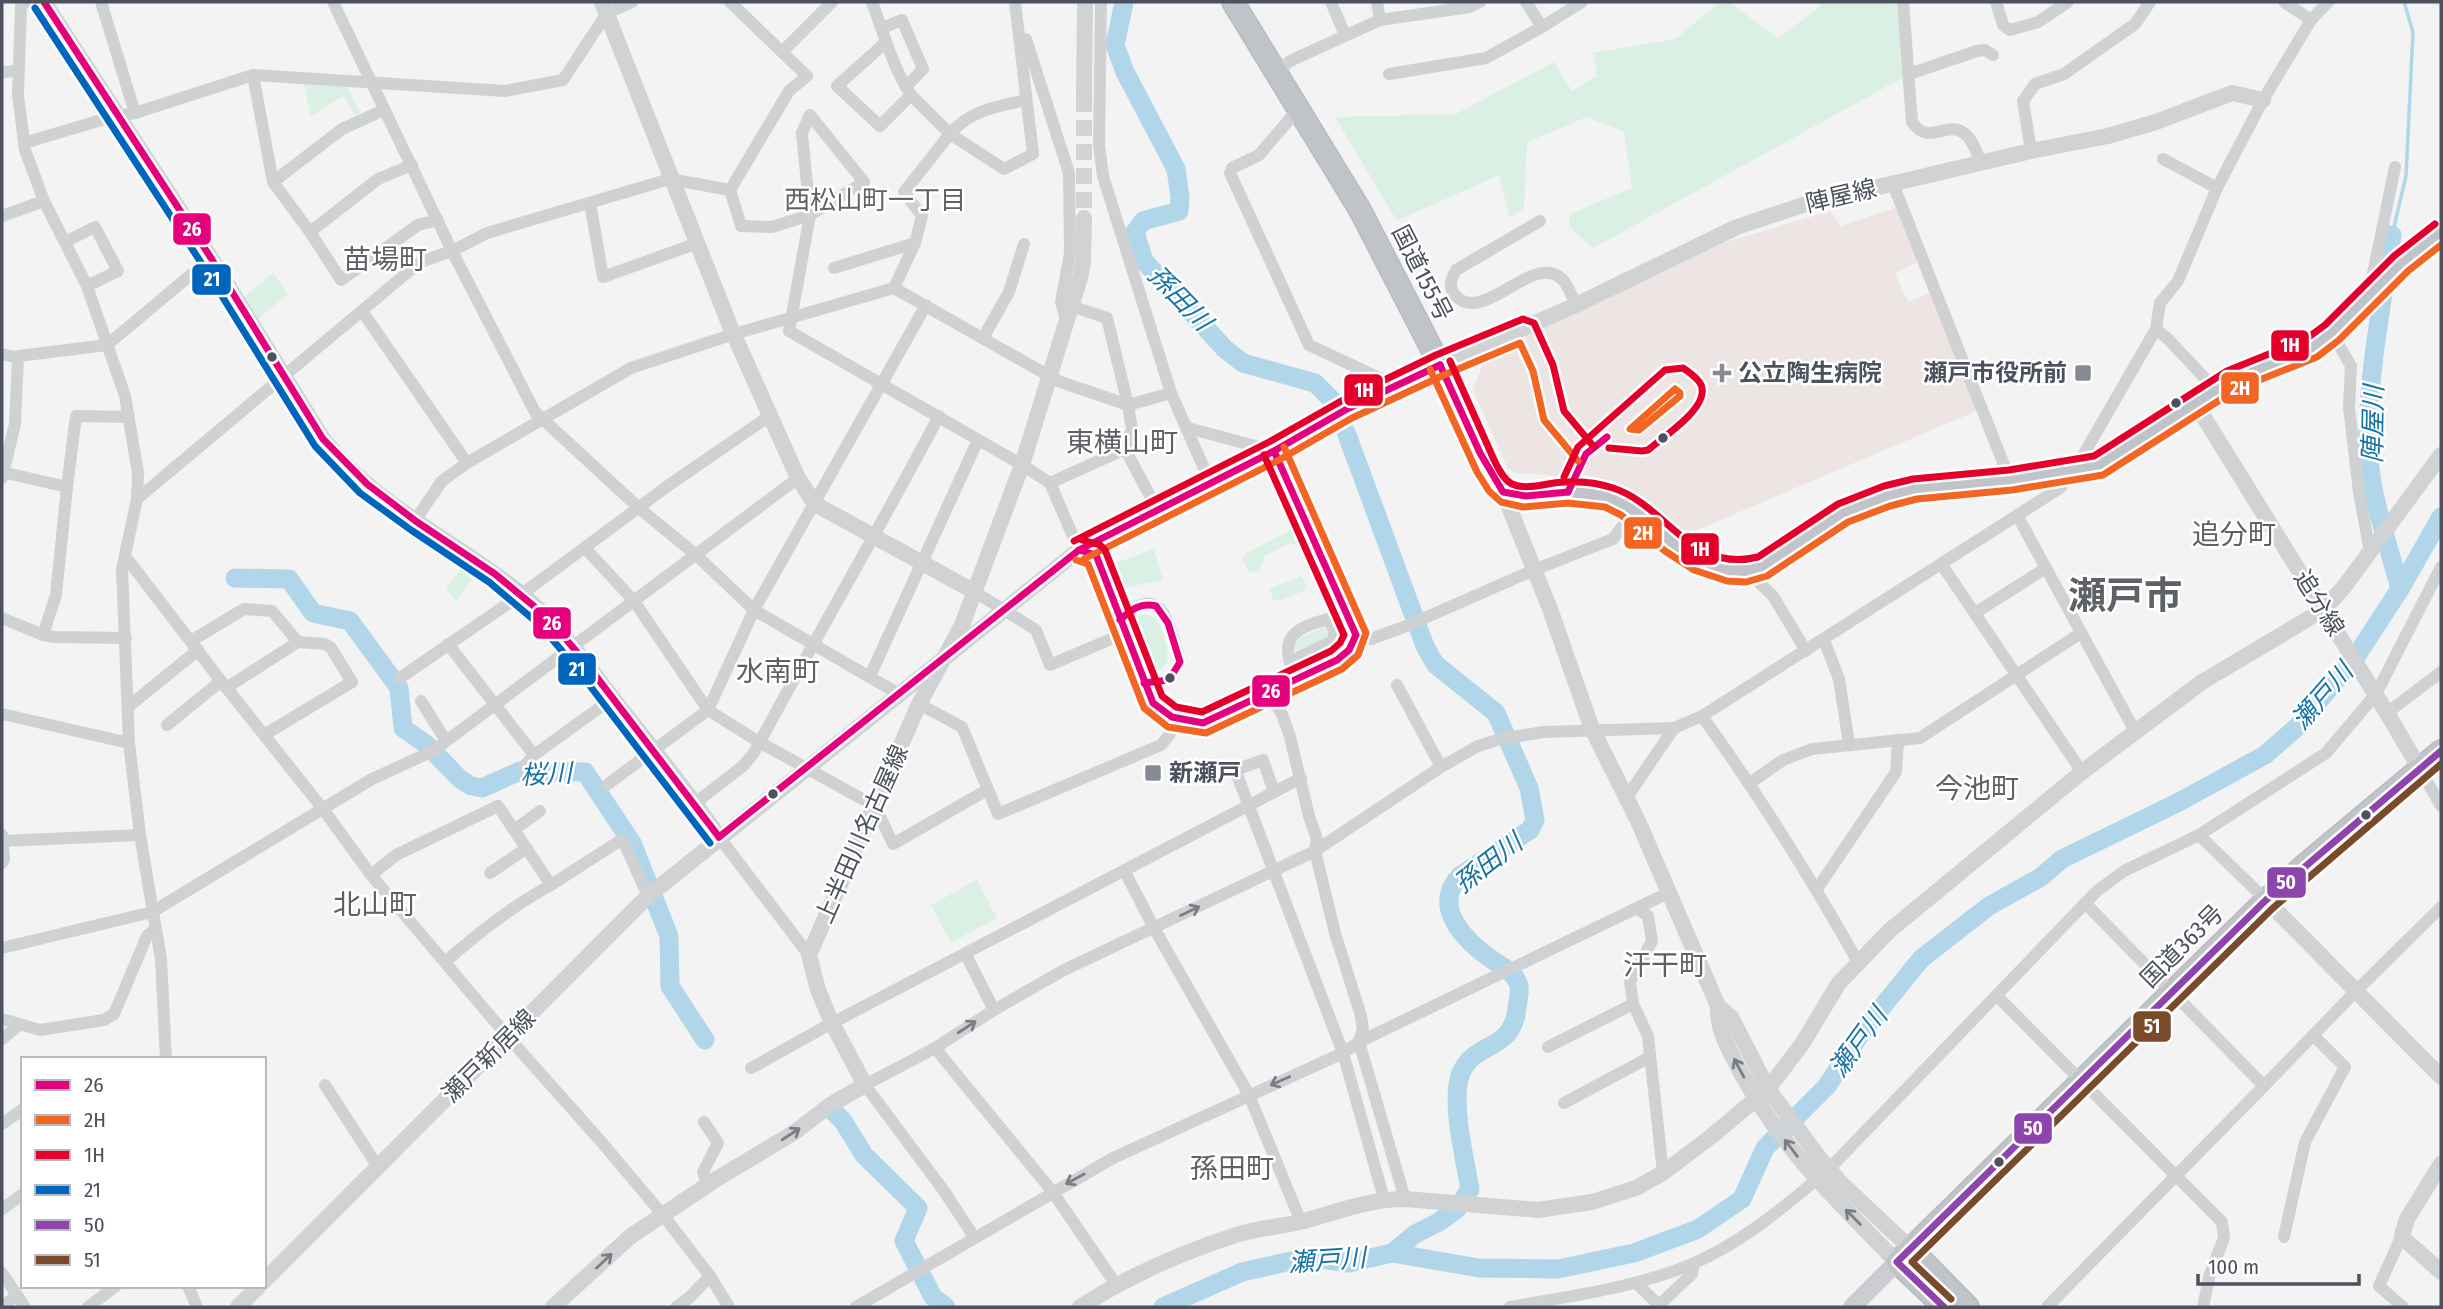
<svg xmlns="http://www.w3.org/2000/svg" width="2443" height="1309" viewBox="0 0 2443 1309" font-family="'Fira Sans Condensed','Noto Sans JP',sans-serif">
<rect width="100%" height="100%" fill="#f3f3f3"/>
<path fill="#ede5e3" d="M1897,207L1918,262L1895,273L1908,302L1930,293L1981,409L1681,537L1624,491L1599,478L1566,471L1556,476L1518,473L1508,469L1473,390L1486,356L1619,290L1723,243L1830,211L1841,226Z"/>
<g fill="#daf0e5">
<path d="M1720,2H1729L1778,38L1820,7V2H1871L1897,5L1904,77L1593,248L1569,227L1570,214L1632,188L1624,132L1587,117L1527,142L1524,208L1510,218L1499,175L1397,221L1335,117L1456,114L1554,62L1572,91L1597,76L1593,53L1675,39Z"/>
<path d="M303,80L344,82L360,113L355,115L344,96L311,116Z"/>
<path d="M273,273L288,294L258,319L244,297Z"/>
<path d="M1296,527L1304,530L1321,570L1315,568L1303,549L1290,543L1265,556L1259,571L1250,573L1242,559L1247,553Z"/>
<path d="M1154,549L1163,580L1127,587L1120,582L1113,564Z"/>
<path d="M464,565L476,573L456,601L446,589Z"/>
<path d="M1301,576L1306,584L1305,590L1280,601L1273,600L1270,589Z"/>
<path d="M1140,615H1149L1159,622C1164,639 1176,660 1158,672L1148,670L1129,624L1133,619Z"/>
<path d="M1340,621L1345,622C1363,651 1319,663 1299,671L1296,667C1307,662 1334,656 1338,644C1341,636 1337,629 1340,621Z"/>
<path d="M1325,627L1331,632L1327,638L1295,651L1292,648L1300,638Z"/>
<path d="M1351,652L1359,653L1338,671L1282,696L1281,691Z"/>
<path d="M977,880L997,918L951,943L931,905Z"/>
</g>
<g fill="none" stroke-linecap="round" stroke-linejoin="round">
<path stroke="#b1d6ea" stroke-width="3.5" d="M2392,235L2406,176L2413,32L2404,2"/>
<g stroke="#b1d6ea" stroke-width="19">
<path d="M1124,2L1115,45L1125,72L1176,169L1180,197L1179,211L1143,221L1135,232L1144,261L1225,349L1243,363L1315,383L1332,400"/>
<path d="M2392,235C2383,298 2369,369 2368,432C2366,485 2387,539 2400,589"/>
<path d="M1346,432L1425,646L1435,664L1496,713L1529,788L1535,820L1530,830L1460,876C1430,907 1466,942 1494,961C1504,968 1515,972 1519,986C1520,992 1518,1002 1517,1008C1513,1052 1475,1040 1461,1073C1450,1100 1465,1160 1470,1189L1457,1209L1439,1222L1415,1234L1392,1253"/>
<path d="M235,578L289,579L313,613L350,621L399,688L403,728L427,745L460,779L471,786L482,788L520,771L585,772L632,843L669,936L670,986L705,1040"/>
<path d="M833,1111L843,1121L864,1155L918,1208L904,1241L933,1297L946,1307"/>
<path d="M1163,1307L1242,1272L1308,1257L1349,1263L1392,1253L1479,1268L1558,1269L1634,1253L1698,1229L1742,1199L1765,1148L1827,1086L1861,1033L1921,959L1989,906L2041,877L2062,859L2179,802L2265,755L2297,727L2355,658L2400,589L2441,517"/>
</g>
<path stroke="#d1d3d5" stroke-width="16" stroke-dasharray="16 8" stroke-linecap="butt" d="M1084,96V218"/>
<g stroke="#b8bbc1" stroke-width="24">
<g id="highway">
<path d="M1233,2L1360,210L1440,365L1492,477C1495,481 1498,487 1502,490C1516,502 1566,491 1587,493C1651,499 1691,595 1762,567L1843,513L1887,496L1915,489L2010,480L2098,466L2232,380L2311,348L2332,333L2401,263L2441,232"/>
<path d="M1910,1248L1968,1307"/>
<path d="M1944,1307L1897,1262L2266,900L2307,863L2441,751"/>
</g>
</g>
<g stroke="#cfd1d3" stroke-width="12">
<path d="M25,2L21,6L18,95L25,150L44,201L87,286L125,396L138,473L137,499L122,569L129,743L140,835L161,959L166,1059"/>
<path d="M101,2L135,113"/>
<path d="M333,2L452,251L535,412L639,508L695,554L754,610L899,694"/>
<path d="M872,2C884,34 892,66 911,95L950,134L904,192L922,216L915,243L894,288"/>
<path d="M1015,2L1033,154L1004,169L950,134C970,110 996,107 1026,100"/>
<path d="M1101,2L1099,145L1103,176L1171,393L1210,482"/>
<path d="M1331,2L1345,35"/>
<path d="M1377,2L1380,20"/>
<path d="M1526,2L1542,27L1582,2"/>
<path d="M1903,2L1912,122C1929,147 1946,120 1964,133C1973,139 1977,154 1981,163"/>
<path d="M1996,2L2003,25L2010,30L2038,22L2068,2"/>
<path d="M2284,2L2311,20"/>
<path d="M882,28L902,20L923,69L906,87"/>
<path d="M1026,39L1069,173L1070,253L1061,302L1066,320"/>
<path d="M885,43L837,86L880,126L911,95"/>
<path d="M782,52L832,2"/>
<path d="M1276,71L1292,60L1380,20L1470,7L1480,2"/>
<path d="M2,72L18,71"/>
<path d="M1389,74L1486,58L1542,27"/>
<path d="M1909,74L1977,51L1985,50L1993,55"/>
<path d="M253,75L273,182L310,232L341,280L418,225L438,220"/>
<path d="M1301,111L1294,114L1259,155L1232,168L1230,173L1309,345L1396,386"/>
<path d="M24,143L108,118L135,113L253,75L505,91L563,80L607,13L632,2"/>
<path d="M2031,151L2023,101L2035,84L2064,74L2135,24L2150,2"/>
<path d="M2163,159L2217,188"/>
<path d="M273,182L342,129L384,110"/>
<path d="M1893,184L2010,480"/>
<path d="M730,190L741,226L772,227L810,215L864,182L810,115L802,133L810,215L789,331L1022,465L1050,483L1079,550"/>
<path d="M590,203L603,277L698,243"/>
<path d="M2,216L44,201"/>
<path d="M1540,221L1456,270C1451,279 1448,286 1455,295C1478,323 1522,268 1550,273C1566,275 1570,293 1576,305"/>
<path d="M310,232L378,179L412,165"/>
<path d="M65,242L95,227L118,271L87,286"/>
<path d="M834,268L915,243"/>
<path d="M2369,293L2395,167"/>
<path d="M362,311L467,463"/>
<path d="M2156,329L2168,339L2216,390"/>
<path d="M2332,333L2351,366L2349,407L2359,492L2370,552"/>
<path d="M983,338L1009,292L1024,244"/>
<path d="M2,354L18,358"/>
<path d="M1188,428L1274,451"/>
<path d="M1125,449L1157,509"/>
<path d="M2,472L67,487L76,416L129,417"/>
<path d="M2,478L15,424L18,356L107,345L211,258"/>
<path d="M1050,483L1125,449L1132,429L1128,405L1107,318L1071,306"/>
<path d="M137,499L420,262L452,251L487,233L670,179L730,190L789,91L807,76L730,2"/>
<path d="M2017,515L2136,733"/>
<path d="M414,522L442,481L467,463L631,368L734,334L894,288L1058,381L1128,405L1171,393"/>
<path d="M585,548L634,601L708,710L759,742L875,806L893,844L987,790"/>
<path d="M125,556L221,681L323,809L371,875L508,1037L598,1138L663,1215L710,1276L729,1307"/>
<path d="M1942,565L2082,772"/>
<path d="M1748,572L1773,596L1806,651"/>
<path d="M975,592L1036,630L1050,665L1125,633"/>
<path d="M1975,613L2046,568"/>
<path d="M2,618L43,635L54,637L126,638"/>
<path d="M1120,620C1163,576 1171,630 1180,662L1169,680L1144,683"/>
<path d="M43,635L56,595L67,487"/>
<path d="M1356,635L1371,639L1404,627L1534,570L1613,539L1633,512"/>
<path d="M1824,640L1839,679L1849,744"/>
<path d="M191,641L244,609L272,611L298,642"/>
<path d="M448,644L534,755"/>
<path d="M1291,667L1299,657L1333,641L1335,631L1328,619"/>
<path d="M870,676L978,440"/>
<path d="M400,678L522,594L669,485L771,415"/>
<path d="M1297,678C1270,629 1307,625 1347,614"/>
<path d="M1397,685L1441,767"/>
<path d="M226,688L298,642L325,644L331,648L352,682L264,735"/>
<path d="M1268,692L1282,714L1290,737L1309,816L1317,839L1315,851L1335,933L1361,1016L1363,1029L1359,1042L1405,1199"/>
<path d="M421,701L446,741"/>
<path d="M919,704L962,727L998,814L1161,745L1170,734L1172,717"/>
<path d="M128,707L198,650"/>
<path d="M2387,713L2441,672"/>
<path d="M2,714L129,743"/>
<path d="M1702,716C1759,795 1810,877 1858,962"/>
<path d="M167,725L221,681"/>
<path d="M524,766L534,755L613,698"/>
<path d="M2420,769L2441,806"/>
<path d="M1750,783L1783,760L1812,749L1920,738L2081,633"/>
<path d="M608,784L708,710L754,610L926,305"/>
<path d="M1274,792L1263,760L1238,769L1237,775L1343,1053L1384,1199"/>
<path d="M1627,797L1674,728"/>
<path d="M694,804L743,766L754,753C814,640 879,530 939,416"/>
<path d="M514,830L540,811"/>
<path d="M2,835L4,859L2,863"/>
<path d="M2199,835L2266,900"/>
<path d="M719,837L809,955"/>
<path d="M2,841L140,835"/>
<path d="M1124,870L1154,928L1249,1095L1301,1222"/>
<path d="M490,873L527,848"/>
<path d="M371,875L396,855L498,806L551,885L621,840L625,845L648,896"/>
<path d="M1817,889L1896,772L1898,740"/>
<path d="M1638,909L1648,916L1652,941L1630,982L1633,1004L1648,1036L1663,1173"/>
<path d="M2,948L152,912L372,779L433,751L798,478"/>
<path d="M965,953L994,1010"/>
<path d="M445,962C479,932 512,906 551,885"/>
<path d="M1997,996L2222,1222L2224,1238L2210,1274L2203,1307"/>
<path d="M2,1019L40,1030L104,1020L114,1014L147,936L155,929"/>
<path d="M2,1039L19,1025"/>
<path d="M1548,1047L1633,1004"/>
<path d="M935,1048L1052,1191L1117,1286"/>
<path d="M751,1068L832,1023L1301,778"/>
<path d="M325,1085L378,1167"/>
<path d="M2264,1086L2356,991L2441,907"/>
<path d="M1564,1103L1650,1057"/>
<path d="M704,1122L718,1143L703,1172L708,1185"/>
<path d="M2,1124L23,1109"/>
<path d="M1829,1169L2097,891L2124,871L2199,835L2326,753L2376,694L2441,567"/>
<path d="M2,1209L23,1194"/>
<path d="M2402,1235L2379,1286L2403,1307"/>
<path d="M974,1237L944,1191L865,1085L935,1048L994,1010L1064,970L1315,851L1441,767L1478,746L1500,739L1544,732L1674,728L1702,716L2060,488L2074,471L2156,329L2160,303L2178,281L2217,188L2263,100L2311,20L2328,2"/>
<path d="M2284,1237L2305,1142L2345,1067L2313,1035"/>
<path d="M2,1273L25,1307"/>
<path d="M1636,1283L1661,1307"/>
<path d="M188,1286L197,1307"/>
<path d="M2,1306L17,1296"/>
<path d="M88,1307L116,1286"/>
<path d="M676,1307L689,1298L710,1276"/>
<path d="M856,1307L1113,1158L1343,1053L1359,1042L1670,892"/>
<path d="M1510,1307C1570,1296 1635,1288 1692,1264C1739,1244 1778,1212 1816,1180"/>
<path d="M1657,1307L1692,1274L1694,1264"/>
<path d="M2047,1307L2264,1086L2085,903"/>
</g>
<g stroke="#d0d2d4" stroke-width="16">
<path d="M44,2L211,258L323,439C376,507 455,540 520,593C559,623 585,663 615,701C650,746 687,790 719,837"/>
<path d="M602,2L730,326L798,478L815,504L975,592"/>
<path d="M1084,96L1085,2"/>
<path d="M2195,403L2387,713L2420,769"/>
<path d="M1503,492L1550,609L1592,729L1638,821L1718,1006C1717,1032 1729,1049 1740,1071C1782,1149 1836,1200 1897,1262"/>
<path d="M1079,550L1096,555L1153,703L1172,717L1178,718"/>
<path d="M1192,720L1203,723L1337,660L1349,650L1356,635L1274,451"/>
<path d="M2266,900L2441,1077"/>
<path d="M1718,1006L1731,1017L1768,1089L1821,1160L1840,1182L1910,1248"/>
<path d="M2441,1164L2407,1219L2402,1235L2404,1239L2441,1272"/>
<path d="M264,1281L648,896L1079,550L1274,451L1347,409L1440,365L1576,305L1737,227L1806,204L2031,151L2108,136L2156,122L2232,93L2263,100"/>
<path d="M238,1307L259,1286"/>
<path d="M553,1307L631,1236L715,1180L795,1132L830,1105L865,1085L832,1023L818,990L809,955L919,704L962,625L1022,465L1080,278L1083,262L1084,218"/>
<path d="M1080,1307C1127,1277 1183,1252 1236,1235C1257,1228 1279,1227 1300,1222C1335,1213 1368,1199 1405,1199L1538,1210L1592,1202L1636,1188L1663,1173L1713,1135L1768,1089L1802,1044L1839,983L1889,931L2082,772L2202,682L2323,610L2344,587L2441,455"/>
</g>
<path stroke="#cbcdd0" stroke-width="18" d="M1852,1307L1897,1262"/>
<use href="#highway" stroke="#c0c3c8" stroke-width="21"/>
<g stroke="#fff" stroke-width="12">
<g id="bus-1">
<path d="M44,2L211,258L323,439L367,484L417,522L495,574L547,617L582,658L719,837"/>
<path d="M1440,365L1480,453L1503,492L1526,496L1568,492"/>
<path d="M1568,492L1586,454L1607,437"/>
<path d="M1079,550L1096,555L1153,703L1172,717L1203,723L1337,660L1349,650L1356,635L1274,451"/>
<path d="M1120,620C1131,610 1140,602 1156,606L1168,623L1180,662L1169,680L1144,683"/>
<path d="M719,837L1079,550L1274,451L1347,409L1440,365"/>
</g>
</g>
<g stroke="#fff" stroke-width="12">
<g id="bus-2">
<path d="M1430,369L1477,472L1489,491L1501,502L1523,507L1568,503L1605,507L1621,515L1665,551L1694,570L1727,581L1746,582L1767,576L1848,522L1890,506L1917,499L2012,490L2103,475L2237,389L2317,357L2339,340L2408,271L2441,245"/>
<path d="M1675,389L1680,393V396L1639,430L1630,429Z"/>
<path d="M1084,559L1279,460L1352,418L1444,375L1520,343L1533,371L1544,420L1578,461"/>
<path d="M1076,560L1088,564L1144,708L1168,727L1206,733L1342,669L1358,655L1366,633L1284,447"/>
</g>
</g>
<g stroke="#fff" stroke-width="12">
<g id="bus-3">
<path d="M1450,361L1495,462C1499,470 1504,480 1512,484C1527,491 1549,482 1565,482C1581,481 1598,483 1613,488C1666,505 1691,574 1758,557L1838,504L1884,486L1913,479L2009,470L2094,456L2227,371L2306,339L2325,325L2394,256L2435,224"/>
<path d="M1564,477L1578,447L1665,370L1683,368C1689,372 1701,380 1702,388C1706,410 1663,437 1648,450L1642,451L1609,448"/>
<path d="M1082,540L1100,545L1105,550L1162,696L1176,707L1202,712L1331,651L1340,643L1344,635L1264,455"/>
<path d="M1074,541L1269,442L1343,400L1436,355L1523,319L1534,323L1553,365L1564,411L1594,447"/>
</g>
</g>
<g stroke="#fff" stroke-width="12">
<path id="bus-4" d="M35,8L202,264L315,446L360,493L411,530L489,582L540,625L574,665L710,843"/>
</g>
<g stroke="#fff" stroke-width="12">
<path id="bus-5" d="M1944,1307L1897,1262L2266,900L2441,751"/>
</g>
<g stroke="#fff" stroke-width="12">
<path id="bus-6" d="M1951,1299L1912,1262L2273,908L2441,764"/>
</g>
<use href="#bus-1" stroke="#e5007d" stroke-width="7"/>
<use href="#bus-2" stroke="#f26522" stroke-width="7"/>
<use href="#bus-3" stroke="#e4002b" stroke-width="7"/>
<use href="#bus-4" stroke="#0065bd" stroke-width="7"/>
<use href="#bus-5" stroke="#8e44ad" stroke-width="7"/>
<use href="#bus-6" stroke="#7a4b2a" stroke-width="7"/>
</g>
<defs><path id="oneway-shaft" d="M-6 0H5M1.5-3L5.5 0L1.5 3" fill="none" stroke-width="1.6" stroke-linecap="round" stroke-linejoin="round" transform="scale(1.75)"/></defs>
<g stroke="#797e87">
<use href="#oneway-shaft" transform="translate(1190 911) rotate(-25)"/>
<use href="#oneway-shaft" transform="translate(967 1027) rotate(-33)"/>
<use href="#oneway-shaft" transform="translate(1280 1081) rotate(156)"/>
<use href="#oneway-shaft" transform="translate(1075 1179) rotate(151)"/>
</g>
<g stroke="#7a7f87">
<use href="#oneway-shaft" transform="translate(1739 1068) rotate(-118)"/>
<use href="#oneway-shaft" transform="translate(791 1134) rotate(-33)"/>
<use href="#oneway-shaft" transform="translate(1791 1148) rotate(-127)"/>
<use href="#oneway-shaft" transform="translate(1853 1217) rotate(-135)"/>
<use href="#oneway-shaft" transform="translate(604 1261) rotate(-43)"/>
</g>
<g fill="#4b525e" stroke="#fff" stroke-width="2.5">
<circle cx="272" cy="357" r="6"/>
<circle cx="2176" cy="403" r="6"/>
<circle cx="1663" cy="438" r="6"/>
<circle cx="1170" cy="678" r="6"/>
<circle cx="773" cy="794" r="6"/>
<circle cx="2366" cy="815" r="6"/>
<circle cx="1999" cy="1162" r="6"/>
</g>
<g fill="#868a92" stroke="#fff" stroke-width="2.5">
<path d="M1718.5 362.5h7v7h7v7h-7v7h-7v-7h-7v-7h7z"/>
<rect x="2074" y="364" width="18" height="18" rx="3.5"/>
<rect x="1144" y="764" width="18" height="18" rx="3.5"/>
</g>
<g text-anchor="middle" stroke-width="5" stroke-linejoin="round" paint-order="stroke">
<g font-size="24" fill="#4b525e" stroke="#fff">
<text transform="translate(1841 196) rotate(-13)" y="8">陣屋線</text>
<text transform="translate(1422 273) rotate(63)" y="8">国道155号</text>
<text transform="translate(2319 603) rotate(58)" y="8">追分線</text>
<text transform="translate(862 834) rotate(-66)" y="8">上半田川名古屋線</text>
<text transform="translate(2182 946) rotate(-45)" y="8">国道363号</text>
<text transform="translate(489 1056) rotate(-45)" y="8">瀬戸新居線</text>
</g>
<g font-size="24" font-weight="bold" fill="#4b525e" stroke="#fff" text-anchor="start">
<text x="1738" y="381">公立陶生病院</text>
<text x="2067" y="381" text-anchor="end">瀬戸市役所前</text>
<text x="1169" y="781">新瀬戸</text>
</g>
<g font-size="26" fill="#5e6166" stroke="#fff">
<text x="875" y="209">西松山町一丁目</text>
</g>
<g font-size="26" font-style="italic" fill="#1874a3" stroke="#fff">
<text transform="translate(1180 298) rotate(46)" y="9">孫田川</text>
<text transform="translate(2373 424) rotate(-89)" y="9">陣屋川</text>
<text transform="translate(2322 696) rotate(-49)" y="9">瀬戸川</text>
<text transform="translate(546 774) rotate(-3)" y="9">桜川</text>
<text transform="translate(1488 863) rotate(-38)" y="9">孫田川</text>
<text transform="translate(1858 1042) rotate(-54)" y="9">瀬戸川</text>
<text transform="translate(1327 1260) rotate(-4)" y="9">瀬戸川</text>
</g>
<g font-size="28" fill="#5e6166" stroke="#fff">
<text x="385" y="269">苗場町</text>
<text x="1122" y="452">東横山町</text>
<text x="2234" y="544">追分町</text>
<text x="778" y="681">水南町</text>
<text x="1977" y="798">今池町</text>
<text x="375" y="914">北山町</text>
<text x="1665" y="975">汗干町</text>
<text x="1232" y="1178">孫田町</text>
</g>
<g font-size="38" font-weight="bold" fill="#5e6166" stroke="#fff">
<text x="2125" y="609">瀬戸市</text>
</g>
</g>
<g stroke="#fff" stroke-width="2.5">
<rect x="172" y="212" width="40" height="34" rx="7" fill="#e5007d"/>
<rect x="191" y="263" width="41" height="33" rx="7" fill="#0065bd"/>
<rect x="2270" y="329" width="40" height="33" rx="7" fill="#e4002b"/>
<rect x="2220" y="371" width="40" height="34" rx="7" fill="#f26522"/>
<rect x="1343" y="373" width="41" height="34" rx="7" fill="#e4002b"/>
<rect x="1623" y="516" width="40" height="34" rx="7" fill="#f26522"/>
<rect x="1680" y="532" width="40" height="34" rx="7" fill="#e4002b"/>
<rect x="532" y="606" width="40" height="34" rx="7" fill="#e5007d"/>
<rect x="557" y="652" width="40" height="34" rx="7" fill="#0065bd"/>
<rect x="1251" y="674" width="40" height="34" rx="7" fill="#e5007d"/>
<rect x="2266" y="866" width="41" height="33" rx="7" fill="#8e44ad"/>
<rect x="2132" y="1010" width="40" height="33" rx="7" fill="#7a4b2a"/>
<rect x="2013" y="1112" width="40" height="33" rx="7" fill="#8e44ad"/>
</g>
<g font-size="19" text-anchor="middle" font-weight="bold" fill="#fff">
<text x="192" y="236">26</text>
<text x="212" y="286">21</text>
<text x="2290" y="352">1H</text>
<text x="2240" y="395">2H</text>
<text x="1364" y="397">1H</text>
<text x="1643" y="540">2H</text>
<text x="1700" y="556">1H</text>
<text x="552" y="630">26</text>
<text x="577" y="676">21</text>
<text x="1271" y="698">26</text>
<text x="2286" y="889">50</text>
<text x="2152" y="1033">51</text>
<text x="2033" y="1135">50</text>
</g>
<rect width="2443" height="1309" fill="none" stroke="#4b525e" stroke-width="7"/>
<rect x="21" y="1057" width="245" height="231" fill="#ffffff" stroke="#b7babf" stroke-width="2"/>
<rect x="35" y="1080" width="35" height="10" fill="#e5007d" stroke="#b7babf" stroke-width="2"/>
<text x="84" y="1092" font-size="21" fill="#4b525e">26</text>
<rect x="35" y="1115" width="35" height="10" fill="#f26522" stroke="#b7babf" stroke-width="2"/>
<text x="84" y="1127" font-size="21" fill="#4b525e">2H</text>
<rect x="35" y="1150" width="35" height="10" fill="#e4002b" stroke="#b7babf" stroke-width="2"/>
<text x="84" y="1162" font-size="21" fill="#4b525e">1H</text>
<rect x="35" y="1185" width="35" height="10" fill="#0065bd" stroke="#b7babf" stroke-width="2"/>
<text x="84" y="1197" font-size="21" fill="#4b525e">21</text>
<rect x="35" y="1220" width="35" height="10" fill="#8e44ad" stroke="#b7babf" stroke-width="2"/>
<text x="84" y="1232" font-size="21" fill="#4b525e">50</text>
<rect x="35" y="1255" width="35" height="10" fill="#7a4b2a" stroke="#b7babf" stroke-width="2"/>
<text x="84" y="1267" font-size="21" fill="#4b525e">51</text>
<path d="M2198 1274v10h161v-10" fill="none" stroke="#4b525e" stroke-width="3.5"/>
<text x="2208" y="1274" font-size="21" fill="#4b525e" stroke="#ffffff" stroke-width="5" paint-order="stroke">100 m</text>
</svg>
